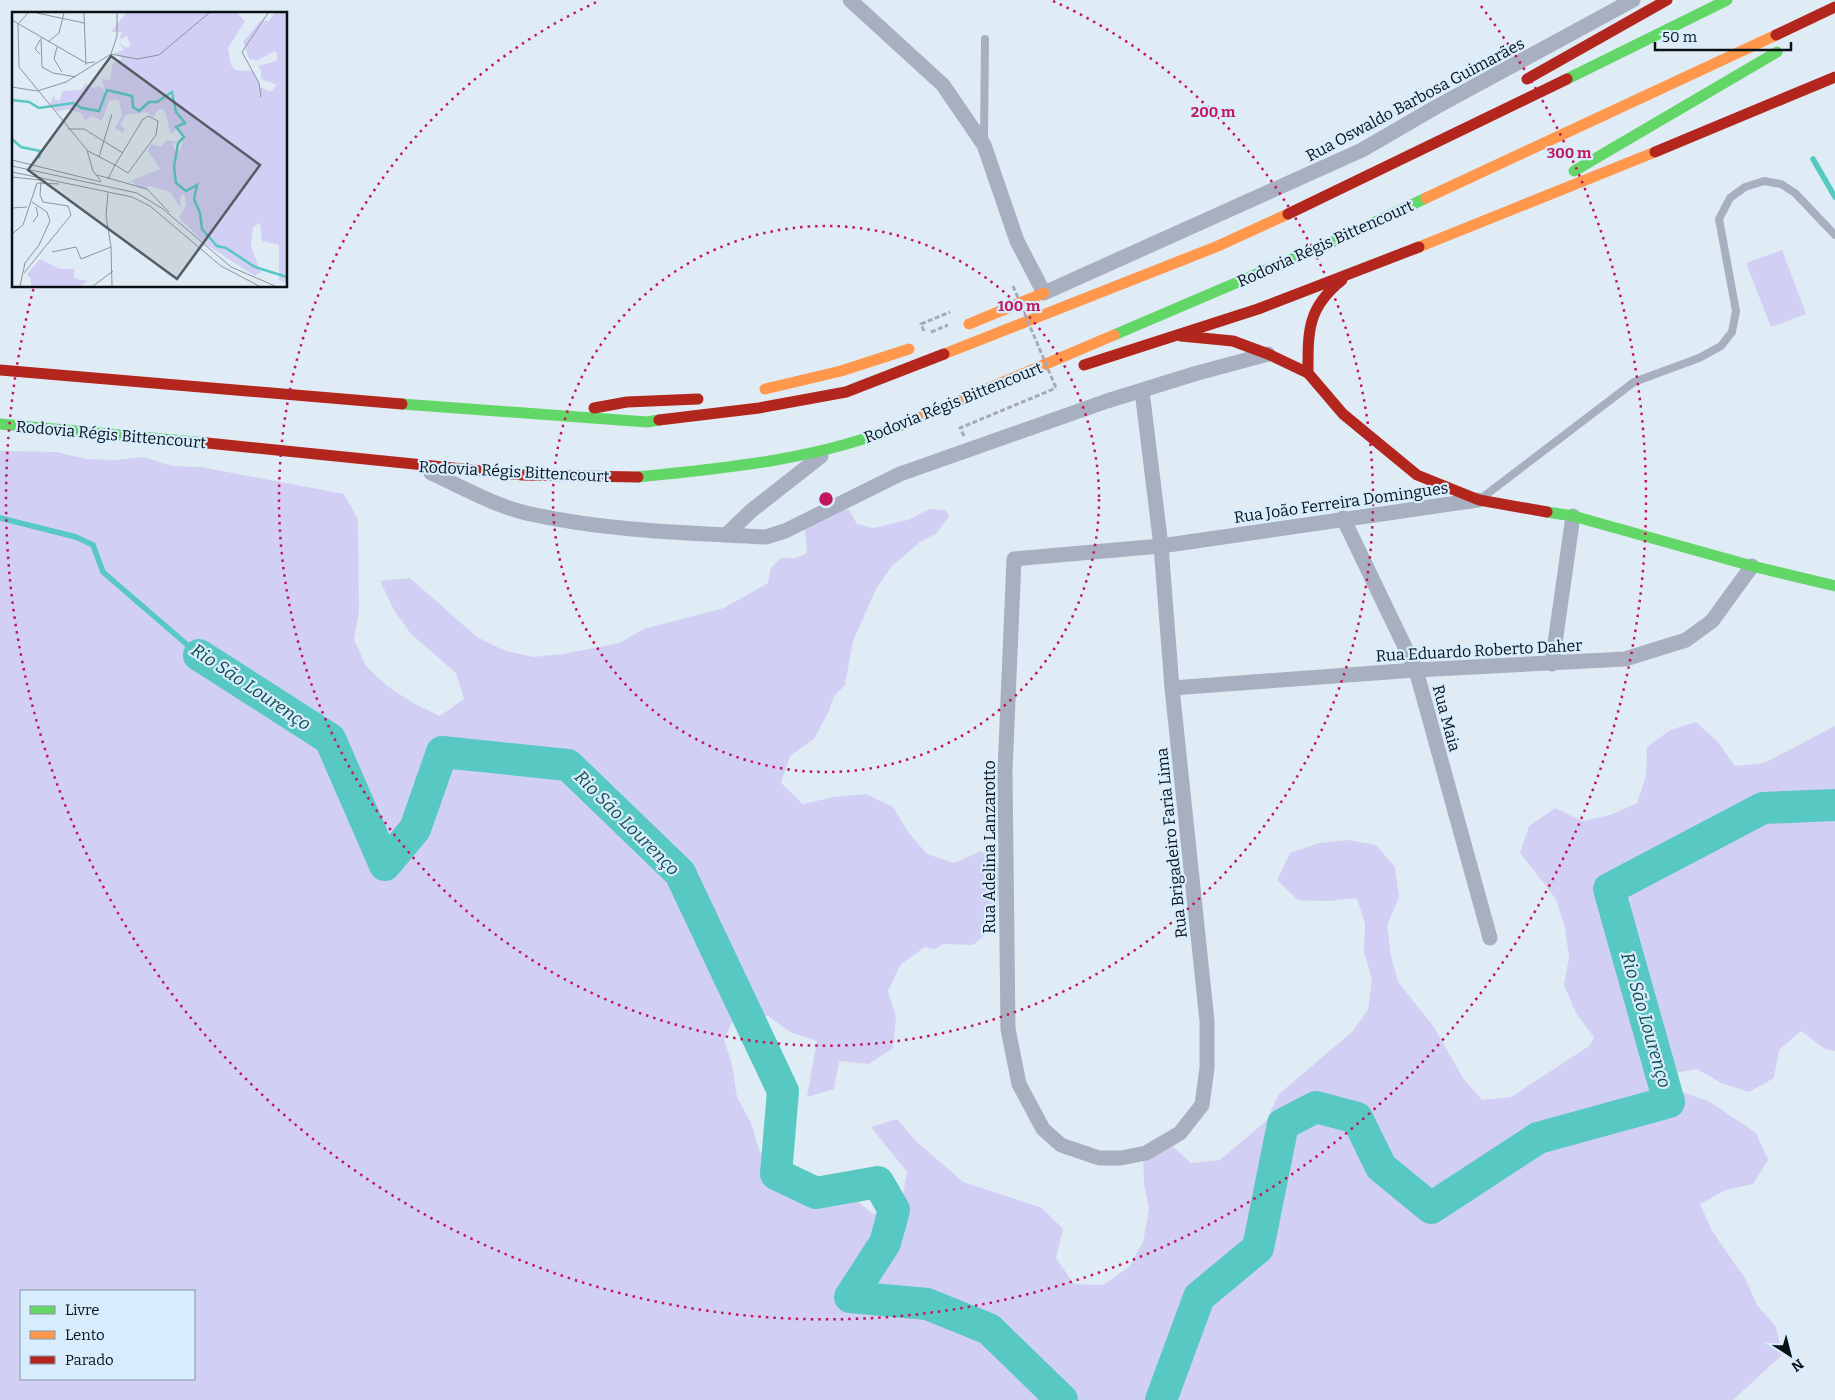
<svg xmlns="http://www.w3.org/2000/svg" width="1835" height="1400" viewBox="0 0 1835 1400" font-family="Bitter,serif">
<rect width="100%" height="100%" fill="#e0ecf5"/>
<g fill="#d2cff4" fill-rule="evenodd">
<path d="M1782,250L1806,314L1771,327L1746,263Z"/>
<path d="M0,451L56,452L86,459L115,460L144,457L172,466L201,467L344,494L358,519L359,611L354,639L366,666L387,686L413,703L440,716L464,699L456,673L411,634L394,610L380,581L410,578L477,637L503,650L533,657L563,654L619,643L644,629L724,608L768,583L771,568L781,558H796L807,553L804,519L820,507L849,510L857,524L873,528L908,520L929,509L946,510L949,516L936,534L921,541L892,566L876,589L853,641L845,685L834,696L829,711L814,739L790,756L781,783L803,804L833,797L866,794L893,807L908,832L927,854L954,863L981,851L1003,867L995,926L973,945L944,944L934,949L925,947L901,964L888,991L896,1017L893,1048L869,1064L839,1061L834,1089L807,1097L817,1041L790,1032L768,1016L737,1012L724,1039L732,1065L737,1097L751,1123L759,1149L771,1176L799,1181L829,1178L873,1214L902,1200L907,1172L871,1127L897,1119L916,1141L963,1182L1042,1208L1063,1229L1056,1258L1074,1284L1103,1285L1129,1267L1143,1242L1149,1210L1144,1183L1143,1151L1169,1143L1191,1163L1220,1160L1266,1121L1279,1094L1352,1032L1368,1010L1372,979L1364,953L1365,924L1357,898L1327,901L1298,900L1277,880L1290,853L1319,843L1348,840L1376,845L1395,867L1399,897L1387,926L1391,956L1398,982L1434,1027L1463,1078L1482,1100L1511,1097L1589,1046L1594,1037L1576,1013L1564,985L1569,957L1565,928L1556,899L1520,853L1529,826L1555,808L1582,821L1610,815L1637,803L1646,776L1647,747L1670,730L1696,722L1718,742L1735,766L1764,763L1835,726V1051L1825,1049L1801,1031L1779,1050L1774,1078L1749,1092L1721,1083L1697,1069L1669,1074L1680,1091L1710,1102L1756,1133L1768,1160L1753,1184L1726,1190L1700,1204L1712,1231L1745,1278L1757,1305L1776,1327L1782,1355L1733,1400H0ZM21,1291H194V1379H21Z"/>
</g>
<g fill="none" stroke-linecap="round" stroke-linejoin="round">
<g stroke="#57c8c2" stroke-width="5.5">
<path d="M1813,159L1835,197"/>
<path d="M0,518L76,537L93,545L103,572L199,655"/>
</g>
<g stroke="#57c8c2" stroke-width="32">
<path d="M199,655L330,739L385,865L415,829L442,752L568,765L680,873L783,1091L776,1174L816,1193L878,1182L894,1210L885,1243L850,1297L927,1304L989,1329L1062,1400"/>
<path d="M1161,1400L1199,1297L1258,1248L1283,1124L1316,1107L1357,1118L1381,1167L1431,1208L1538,1138L1669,1102L1609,889L1763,808L1835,805"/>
</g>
<g stroke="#a4abb7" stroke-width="3" stroke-dasharray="5 2.5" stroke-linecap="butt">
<path d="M924,331L921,324L950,312"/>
<path d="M931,332L948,325"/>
<path d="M964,436L960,428L1056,388"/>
</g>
<g stroke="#a7afc0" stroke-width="8">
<path d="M984,140L985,39"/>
<path d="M1483,497L1634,382L1699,358L1721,346L1732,332L1736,311L1719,219L1730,198L1745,187L1764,181L1781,184L1795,193L1835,235"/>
</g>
<g stroke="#a7afc0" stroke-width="15">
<path d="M850,0L943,85L984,145L1017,241L1044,293L1362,150L1436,107L1633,0"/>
<path d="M1142,391L1161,546L1172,688L1207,1021V1068L1202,1105L1180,1133L1146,1153L1121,1158H1099L1061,1145L1043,1129L1019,1084L1008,1029L1005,771L1014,559L1161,546L1478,500"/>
<path d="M431,473C462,487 493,505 526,513C605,531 686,533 766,537L785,531L900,474L1107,401L1194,374L1268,354"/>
<path d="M1343,518L1416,670L1490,938"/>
<path d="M726,535L751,511L821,456"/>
<path d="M1552,664L1573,516"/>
<path d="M1172,688L1416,670L1625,659L1686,640L1712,621L1752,566"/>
</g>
<g stroke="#63d668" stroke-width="11">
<path d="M1567,79L1727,0"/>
<path d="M1574,171L1777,52"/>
<path d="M1114,335L1339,239L1426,198"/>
<path d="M402,404L647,422L659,420"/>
<path d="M0,424L207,443"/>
<path d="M638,477C729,468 822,459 907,423"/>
<path d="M1547,512L1573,516L1752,566L1835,586"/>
</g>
<g stroke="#ff974d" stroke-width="11">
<path d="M1426,198L1776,35"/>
<path d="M1419,247L1655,152"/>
<path d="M969,324L1044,293"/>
<path d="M944,354L1218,246L1288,214"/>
<path d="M765,389L841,371L909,349"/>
<path d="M907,423L1114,335"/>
</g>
<g stroke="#b3261e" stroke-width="11">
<path d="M1776,35L1835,7"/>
<path d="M1527,79L1667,0"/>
<path d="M1655,152L1835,77"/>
<path d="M1288,214L1567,79"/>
<path d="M1181,336L1233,341L1268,354L1308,373L1343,414L1417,475L1479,500L1547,512"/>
<path d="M1084,365L1258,309L1419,247"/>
<path d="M0,370L402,404"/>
<path d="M1308,373C1308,331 1307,308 1342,280"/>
<path d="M594,408L627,402L698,399"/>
<path d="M659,420L759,408L846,392L944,354"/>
<path d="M207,443L523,475L638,477"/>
</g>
<path stroke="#a4abb7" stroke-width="3" stroke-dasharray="5 2.5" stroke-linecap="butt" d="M1013,286L1056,388"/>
</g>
<g fill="none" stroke="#c2185b" stroke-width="2.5" stroke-dasharray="2.5 5">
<circle cx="826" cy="499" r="273"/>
<path d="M1053 1A547 547 0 1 1 599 1"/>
<path d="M1481 6A820 820 0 1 1 34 287"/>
</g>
<g text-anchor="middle" stroke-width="4.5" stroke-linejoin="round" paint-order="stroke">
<g font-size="16" fill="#091016" stroke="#d7edfe">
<text transform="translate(1415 99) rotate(-28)" y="6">Rua Oswaldo Barbosa Guimarães</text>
<text transform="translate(1325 243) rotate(-24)" y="6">Rodovia Régis Bittencourt</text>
<text transform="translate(953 402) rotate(-22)" y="6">Rodovia Régis Bittencourt</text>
<text transform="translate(111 434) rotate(5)" y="6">Rodovia Régis Bittencourt</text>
<text transform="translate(514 471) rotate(3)" y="6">Rodovia Régis Bittencourt</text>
<text transform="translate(1341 502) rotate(-8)" y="6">Rua João Ferreira Domingues</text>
<text transform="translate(1479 650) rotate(-3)" y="6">Rua Eduardo Roberto Daher</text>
<text transform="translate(1447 718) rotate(75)" y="6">Rua Maia</text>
<text transform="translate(1171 843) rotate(-96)" y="6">Rua Brigadeiro Faria Lima</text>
<text transform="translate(989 847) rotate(-90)" y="6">Rua Adelina Lanzarotto</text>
</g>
<g font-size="18" font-style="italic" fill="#114d48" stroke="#d7edfe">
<text transform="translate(251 687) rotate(34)" y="6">Rio São Lourenço</text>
<text transform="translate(627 823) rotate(45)" y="6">Rio São Lourenço</text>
<text transform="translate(1646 1020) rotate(74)" y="6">Rio São Lourenço</text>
</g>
</g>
<g transform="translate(12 12)">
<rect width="275" height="275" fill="#e0ecf5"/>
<path d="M114,1H225L233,9L216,36L219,53L223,58L241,59L248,75L258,80L265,73L249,67V58L246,54L265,49V41L263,39L246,48L237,47L231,30L248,9H257L262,1H275V271L267,268V233L250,229L248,211L241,215L239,235L249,260L243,264L195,233L167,206L174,193L172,182L168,185L169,197L158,180L138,174L129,177L119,169L148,157L136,139L139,132L149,135L155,128L162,129H165L161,133L163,138L168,139L172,125L166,116L159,122L152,97L146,98L141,105L135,100L114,103L108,113L113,116L111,121L103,116L110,104L107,88H97L90,109L80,104L73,108L69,101L55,97L45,100L38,92L42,82L43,87L48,89L50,79L69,78L74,71L80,76L88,74L93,80L90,67L98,68L101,51L110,47L103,41L112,38L107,31L114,36L119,34L115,24L107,28L110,20H99ZM28,247L48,257H62V266L76,269L69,274H19V267L15,262Z" fill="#d2cff4"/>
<path fill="none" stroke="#57c8c2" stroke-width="2.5" d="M0,88L17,90L27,96L61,91L70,96L87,99L95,78L120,84L121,95L127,99L137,90H145L160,80L164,100L173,111L164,115L172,125L166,131L162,155L164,171L174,179L185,173L182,187L188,201M0,127L9,135L28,139L27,146M188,201L190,217L205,234L214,236L243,255L275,265"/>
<path fill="none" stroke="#8a949c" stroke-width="1" d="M16,1L6,12L7,55L75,138L81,159L89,169M25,1L72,11M72,1L74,53M0,8L74,51L83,50M29,26L30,55L41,61L64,65M28,28L23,37L28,42M36,30L47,21L52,1M45,35L42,47L50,60M99,42L125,47L147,43L197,1M0,75L25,79L54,70L99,42L105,24V1M249,85L247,71L230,40L256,1M56,117H72L111,141M76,139L103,153L116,161L144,123L146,109L136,104L130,108L128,112L103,153L96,167M87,145L100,102M0,148L89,170M0,154L125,181L151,197L219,255L263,274M0,160L120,185L138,194L209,254L247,274M85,163L135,177L157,200M0,165L28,168M25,171L47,172M96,181L94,204L99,235L100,274M0,196L15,195M21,210L26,203L24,195M0,222L11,213L25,171M40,240L64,235L69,247L99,235M12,261L59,203L56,194L31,190L28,183L29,170M8,274L13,251L27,233L38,209L35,200L20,190M81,274L101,259"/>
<path fill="#545d64" fill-opacity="0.15" stroke="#545d64" stroke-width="2.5" d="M99,44L248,153L165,267L16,158Z"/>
<rect width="275" height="275" fill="none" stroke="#091016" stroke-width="2.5"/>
</g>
<circle cx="826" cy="499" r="8" fill="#c2185b" stroke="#d7edfe" stroke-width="2.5"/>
<g font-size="15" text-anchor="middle" font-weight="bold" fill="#c2185b" stroke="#d7edfe" stroke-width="4.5" stroke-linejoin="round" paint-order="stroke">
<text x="1213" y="117">200 m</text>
<text x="1569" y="158">300 m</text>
<text x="1019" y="311">100 m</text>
</g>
<rect x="20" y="1290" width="175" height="90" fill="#d7edfe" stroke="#8595a1"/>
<rect x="30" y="1306" width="25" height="8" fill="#63d668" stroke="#8595a1"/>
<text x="65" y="1315" font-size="15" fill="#091016">Livre</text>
<rect x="30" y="1331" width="25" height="8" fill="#ff974d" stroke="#8595a1"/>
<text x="65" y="1340" font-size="15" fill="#091016">Lento</text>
<rect x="30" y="1356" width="25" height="8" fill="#b3261e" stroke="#8595a1"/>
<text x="65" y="1365" font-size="15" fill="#091016">Parado</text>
<g transform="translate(1790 1355) rotate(144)" stroke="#d7edfe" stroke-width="4" paint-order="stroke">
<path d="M0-4L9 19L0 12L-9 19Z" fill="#091016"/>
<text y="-8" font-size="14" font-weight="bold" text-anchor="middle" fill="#091016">N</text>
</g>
<path d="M1655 42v8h136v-8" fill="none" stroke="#091016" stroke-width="2.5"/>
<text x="1662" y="42" font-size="15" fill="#091016" stroke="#d7edfe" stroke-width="4" paint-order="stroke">50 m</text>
</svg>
